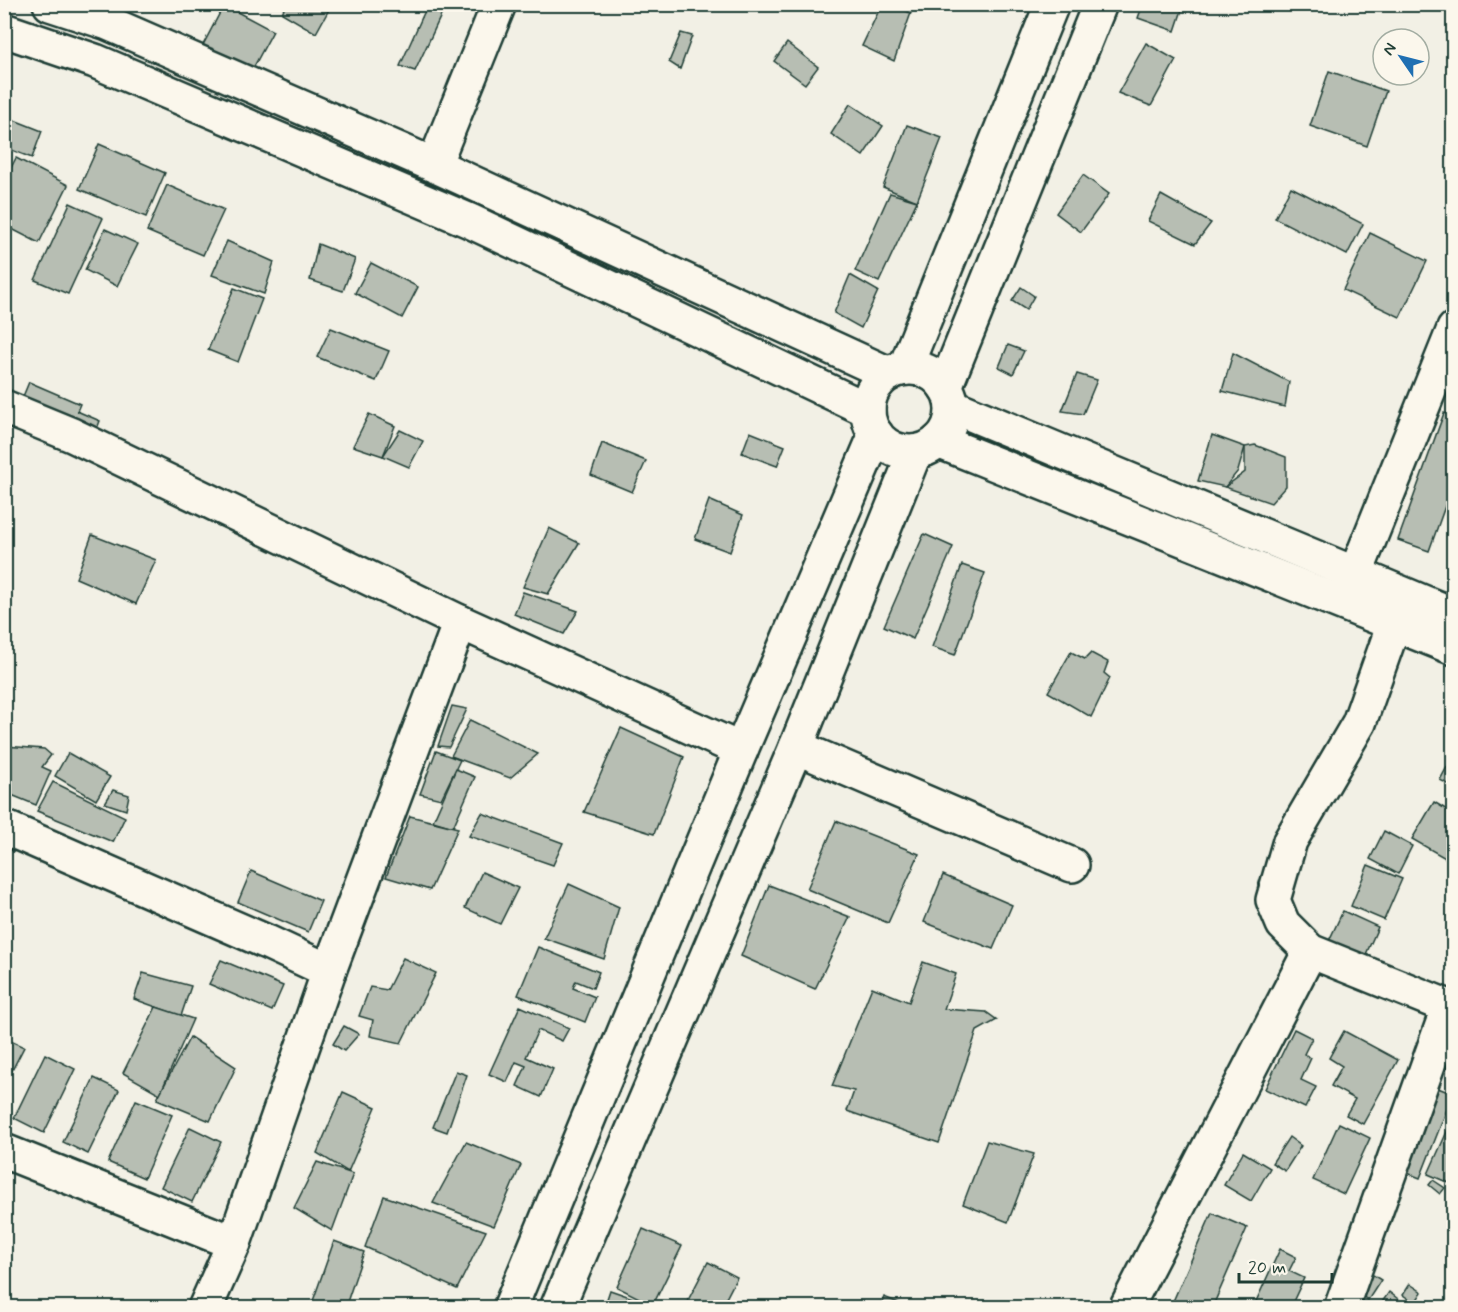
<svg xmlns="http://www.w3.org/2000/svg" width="1458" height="1312" viewBox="0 0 1458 1312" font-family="Mynerve,sans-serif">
<rect width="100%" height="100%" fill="#f2f0e5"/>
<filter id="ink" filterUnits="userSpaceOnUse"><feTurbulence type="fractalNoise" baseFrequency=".0167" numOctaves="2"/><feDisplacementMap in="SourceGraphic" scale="12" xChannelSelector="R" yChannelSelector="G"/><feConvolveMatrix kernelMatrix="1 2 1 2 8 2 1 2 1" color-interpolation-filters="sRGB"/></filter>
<g filter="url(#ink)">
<g fill="#b7beb3" stroke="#1f3d34" stroke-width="1.5">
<path d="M286,4H332L316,33L282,13Z"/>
<path d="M428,4L443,11L415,71L400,66Z"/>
<path d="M882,4H888L911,13L894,61L862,46Z"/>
<path d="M1143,4H1167L1182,10L1175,31L1138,18Z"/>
<path d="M224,5L273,31L251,72L202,47Z"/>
<path d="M681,33L692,36L680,69L669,62Z"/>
<path d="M787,43L818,67L805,84L774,61Z"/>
<path d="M1146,43L1176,60L1151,106L1118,93Z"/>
<path d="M1329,71L1386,91L1367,146L1310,126Z"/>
<path d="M850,104L883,126L863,156L831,134Z"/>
<path d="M4,116L42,131L32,158L4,147Z"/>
<path d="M907,125L942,138L917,201L883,187Z"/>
<path d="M99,144L165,173L146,217L79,189Z"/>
<path d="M16,158L68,185L39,243L4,225V181Z"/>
<path d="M1083,175L1109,194L1081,232L1056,213Z"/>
<path d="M167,185L224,210L203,255L147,231Z"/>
<path d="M1291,187L1363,224L1347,255L1275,218Z"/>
<path d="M890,193L917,201L879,282L855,271Z"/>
<path d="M1161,195L1211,223L1195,244L1148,221Z"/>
<path d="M70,203L103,218L68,294L35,280Z"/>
<path d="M105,229L138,244L117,286L85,270Z"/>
<path d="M1370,233L1427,261L1400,317L1343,290Z"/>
<path d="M227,241L274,262L264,294L212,275Z"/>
<path d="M318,244L355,259L343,291L310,280Z"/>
<path d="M371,263L418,287L402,318L355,293Z"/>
<path d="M850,275L878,291L861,328L834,313Z"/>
<path d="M1021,287L1034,296L1026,310L1012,301Z"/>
<path d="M234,288L262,299L238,362L208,350Z"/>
<path d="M331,328L389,351L376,381L317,357Z"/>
<path d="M1008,345L1024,351L1013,374L999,367Z"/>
<path d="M1233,353L1289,382L1285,407L1222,391Z"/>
<path d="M1077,374L1097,380L1083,414L1062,411Z"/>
<path d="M29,382L80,404L77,411L100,421L93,439L19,406Z"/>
<path d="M1444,413L1454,416V481L1429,551L1398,540Z"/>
<path d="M369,414L395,426L383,456L353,446Z"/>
<path d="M400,430L423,441L409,467L383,456Z"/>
<path d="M750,432L785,446L777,466L742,453Z"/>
<path d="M1212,435L1245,447L1238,471L1225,487L1198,481Z"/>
<path d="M602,443L646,461L632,492L591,475Z"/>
<path d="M1255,445L1286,457V486L1271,503L1225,487L1245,472V447Z"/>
<path d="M709,500L743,515L730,552L695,539Z"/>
<path d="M549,528L579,543L548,594L523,587Z"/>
<path d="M924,534L953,547L913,639L884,626Z"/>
<path d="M92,535L156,560L136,604L76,578Z"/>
<path d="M962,565L985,573L955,655L932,647Z"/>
<path d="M523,592L578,611L564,634L514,614Z"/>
<path d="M1071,652L1085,659L1091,653L1108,662L1104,673L1110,678L1091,717L1048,692Z"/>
<path d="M452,706L467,709L449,747L438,746Z"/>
<path d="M470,720L538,754L510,778L451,756Z"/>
<path d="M621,728L684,757L654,834L584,812Z"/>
<path d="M5,746L44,749L51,755L42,767L51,771L36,805L4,792Z"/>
<path d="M436,751L460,760L441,799L420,794Z"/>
<path d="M68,753L110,777L96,800L55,776Z"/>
<path d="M1454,754V787L1440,780Z"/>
<path d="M456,769L475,777L453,827L433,821Z"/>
<path d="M53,782L125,817L113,842L37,811Z"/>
<path d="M113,790L129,795L126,810L105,803Z"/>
<path d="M1434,802L1454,814V863L1412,839Z"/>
<path d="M482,813L563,843L553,865L469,836Z"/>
<path d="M410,816L458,828L430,890L386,877Z"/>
<path d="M836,821L919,854L888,923L807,889Z"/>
<path d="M1384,831L1412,846L1398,874L1370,859Z"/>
<path d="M1368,865L1402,879L1384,920L1351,906Z"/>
<path d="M251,871L321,901L308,932L238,902Z"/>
<path d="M482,872L518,888L500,924L465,908Z"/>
<path d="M943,875L1012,905L993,949L924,922Z"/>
<path d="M569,884L619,907L604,959L544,938Z"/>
<path d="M769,885L850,917L815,989L741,956Z"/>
<path d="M1343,911L1378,927L1363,961L1327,945Z"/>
<path d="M538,947L599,972L593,988L576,981L573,988L595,997L585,1022L518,995Z"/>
<path d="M403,958L436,973L401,1043L370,1036L373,1020L359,1016L370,987L387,990Z"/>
<path d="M221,960L283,986L272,1011L209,984Z"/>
<path d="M923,962L956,974L944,1009L986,1012L997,1020L977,1031L939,1143L847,1111L854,1091L832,1086L872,987L909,1002Z"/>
<path d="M143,973L191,986L181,1016L134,999Z"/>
<path d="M520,1006L569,1028L562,1041L538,1030L526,1057L553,1069L541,1097L517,1086L526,1066L516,1062L507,1082L489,1074Z"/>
<path d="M156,1007L193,1019L160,1094L123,1073Z"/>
<path d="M344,1026L359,1034L344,1051L333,1044Z"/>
<path d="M1294,1029L1312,1038L1304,1054L1311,1058L1301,1080L1316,1087L1305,1108L1265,1089Z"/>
<path d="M1344,1031L1398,1060L1363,1124L1346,1115L1355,1099L1331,1086L1342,1066L1329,1058Z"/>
<path d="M190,1037L236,1067L210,1121L157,1099Z"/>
<path d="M4,1038L24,1047L4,1086Z"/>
<path d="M45,1054L75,1069L44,1133L14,1118Z"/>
<path d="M456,1071L467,1075L447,1132L433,1127Z"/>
<path d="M94,1078L119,1090L88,1154L63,1142Z"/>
<path d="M1438,1088L1453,1094L1420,1178L1405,1172Z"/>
<path d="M343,1092L376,1107L348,1172L317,1153Z"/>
<path d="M136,1100L172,1115L144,1178L108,1162Z"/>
<path d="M1454,1116V1185L1428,1174Z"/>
<path d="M1339,1123L1370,1138L1344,1194L1313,1180Z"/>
<path d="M190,1127L221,1142L192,1202L161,1187Z"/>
<path d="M1289,1137L1301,1146L1285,1171L1272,1163Z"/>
<path d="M987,1141L1034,1154L1008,1222L963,1204Z"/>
<path d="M466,1142L521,1165L494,1226L433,1203Z"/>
<path d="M1243,1152L1270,1168L1251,1201L1224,1185Z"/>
<path d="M317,1162L353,1174L332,1231L294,1208Z"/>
<path d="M1433,1180L1445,1188L1440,1194L1429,1185Z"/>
<path d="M384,1196L486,1231L457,1289L365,1247Z"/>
<path d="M1212,1213L1247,1228L1212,1308H1170Z"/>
<path d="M643,1229L682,1246L653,1305L617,1287Z"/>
<path d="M334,1241L364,1252L345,1308H336L313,1301Z"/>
<path d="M1280,1249L1296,1257L1289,1271L1304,1278L1290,1308H1253Z"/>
<path d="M708,1262L737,1277L721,1308H684Z"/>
<path d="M1365,1270L1381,1280L1368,1300L1353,1290Z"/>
<path d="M1410,1284L1422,1292L1415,1303L1403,1295Z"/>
<path d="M610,1290L653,1305L652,1308H604Z"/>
<path d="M1389,1292L1410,1308H1378Z"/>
<path d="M884,1297L911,1308H880Z"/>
</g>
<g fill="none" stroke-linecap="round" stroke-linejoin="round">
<g stroke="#1f3d34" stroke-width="38">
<g id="minor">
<path d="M434,165L499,4"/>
<path d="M905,368L1052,4"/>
<path d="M945,387L1100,4"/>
<path d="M4,407L72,435L460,622L741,750"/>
<path d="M1355,575L1454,329"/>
<path d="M1394,624L1359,723L1290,841L1273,900L1283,924L1310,951L1454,1009"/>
<path d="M796,747L1072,865"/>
<path d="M4,827L267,942L329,971"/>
<path d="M4,1151L234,1243"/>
<path d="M205,1308L234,1243L329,971L460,622"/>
<path d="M510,1308L741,750L876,434"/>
<path d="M557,1308L796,747L915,452"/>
<path d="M1126,1308L1310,951"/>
<path d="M1341,1308L1449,1006"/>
</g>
</g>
<g stroke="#1f3d34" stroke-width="38">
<g id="major">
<path d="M50,4L108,23L434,165L889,374"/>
<path d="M4,30L95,61L470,221L868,410"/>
<circle cx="910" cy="410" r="42"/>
<path d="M952,406L1454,615"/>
<path d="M938,441L1454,648"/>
</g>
</g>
<use href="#minor" stroke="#fbf7ec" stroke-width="33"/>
<use href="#major" stroke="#fbf7ec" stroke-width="33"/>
</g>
</g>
<rect width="1458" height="1312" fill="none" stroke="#fbf7ec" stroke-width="24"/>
<rect x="12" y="12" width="1434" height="1288" fill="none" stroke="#1f3d34" stroke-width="2" filter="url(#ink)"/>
<g transform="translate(1401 57) rotate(305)"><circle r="28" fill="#fbf7ec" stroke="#a3ada2" stroke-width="1.5"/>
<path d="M0-4.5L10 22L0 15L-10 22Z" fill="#1f6fb2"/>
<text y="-9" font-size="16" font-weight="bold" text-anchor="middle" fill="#1f3d34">N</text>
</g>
<path d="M1239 1273v9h93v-9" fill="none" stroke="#1f3d34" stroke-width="3"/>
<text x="1248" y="1273" font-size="18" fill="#1f3d34" stroke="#fbf7ec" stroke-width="4.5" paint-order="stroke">20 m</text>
</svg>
